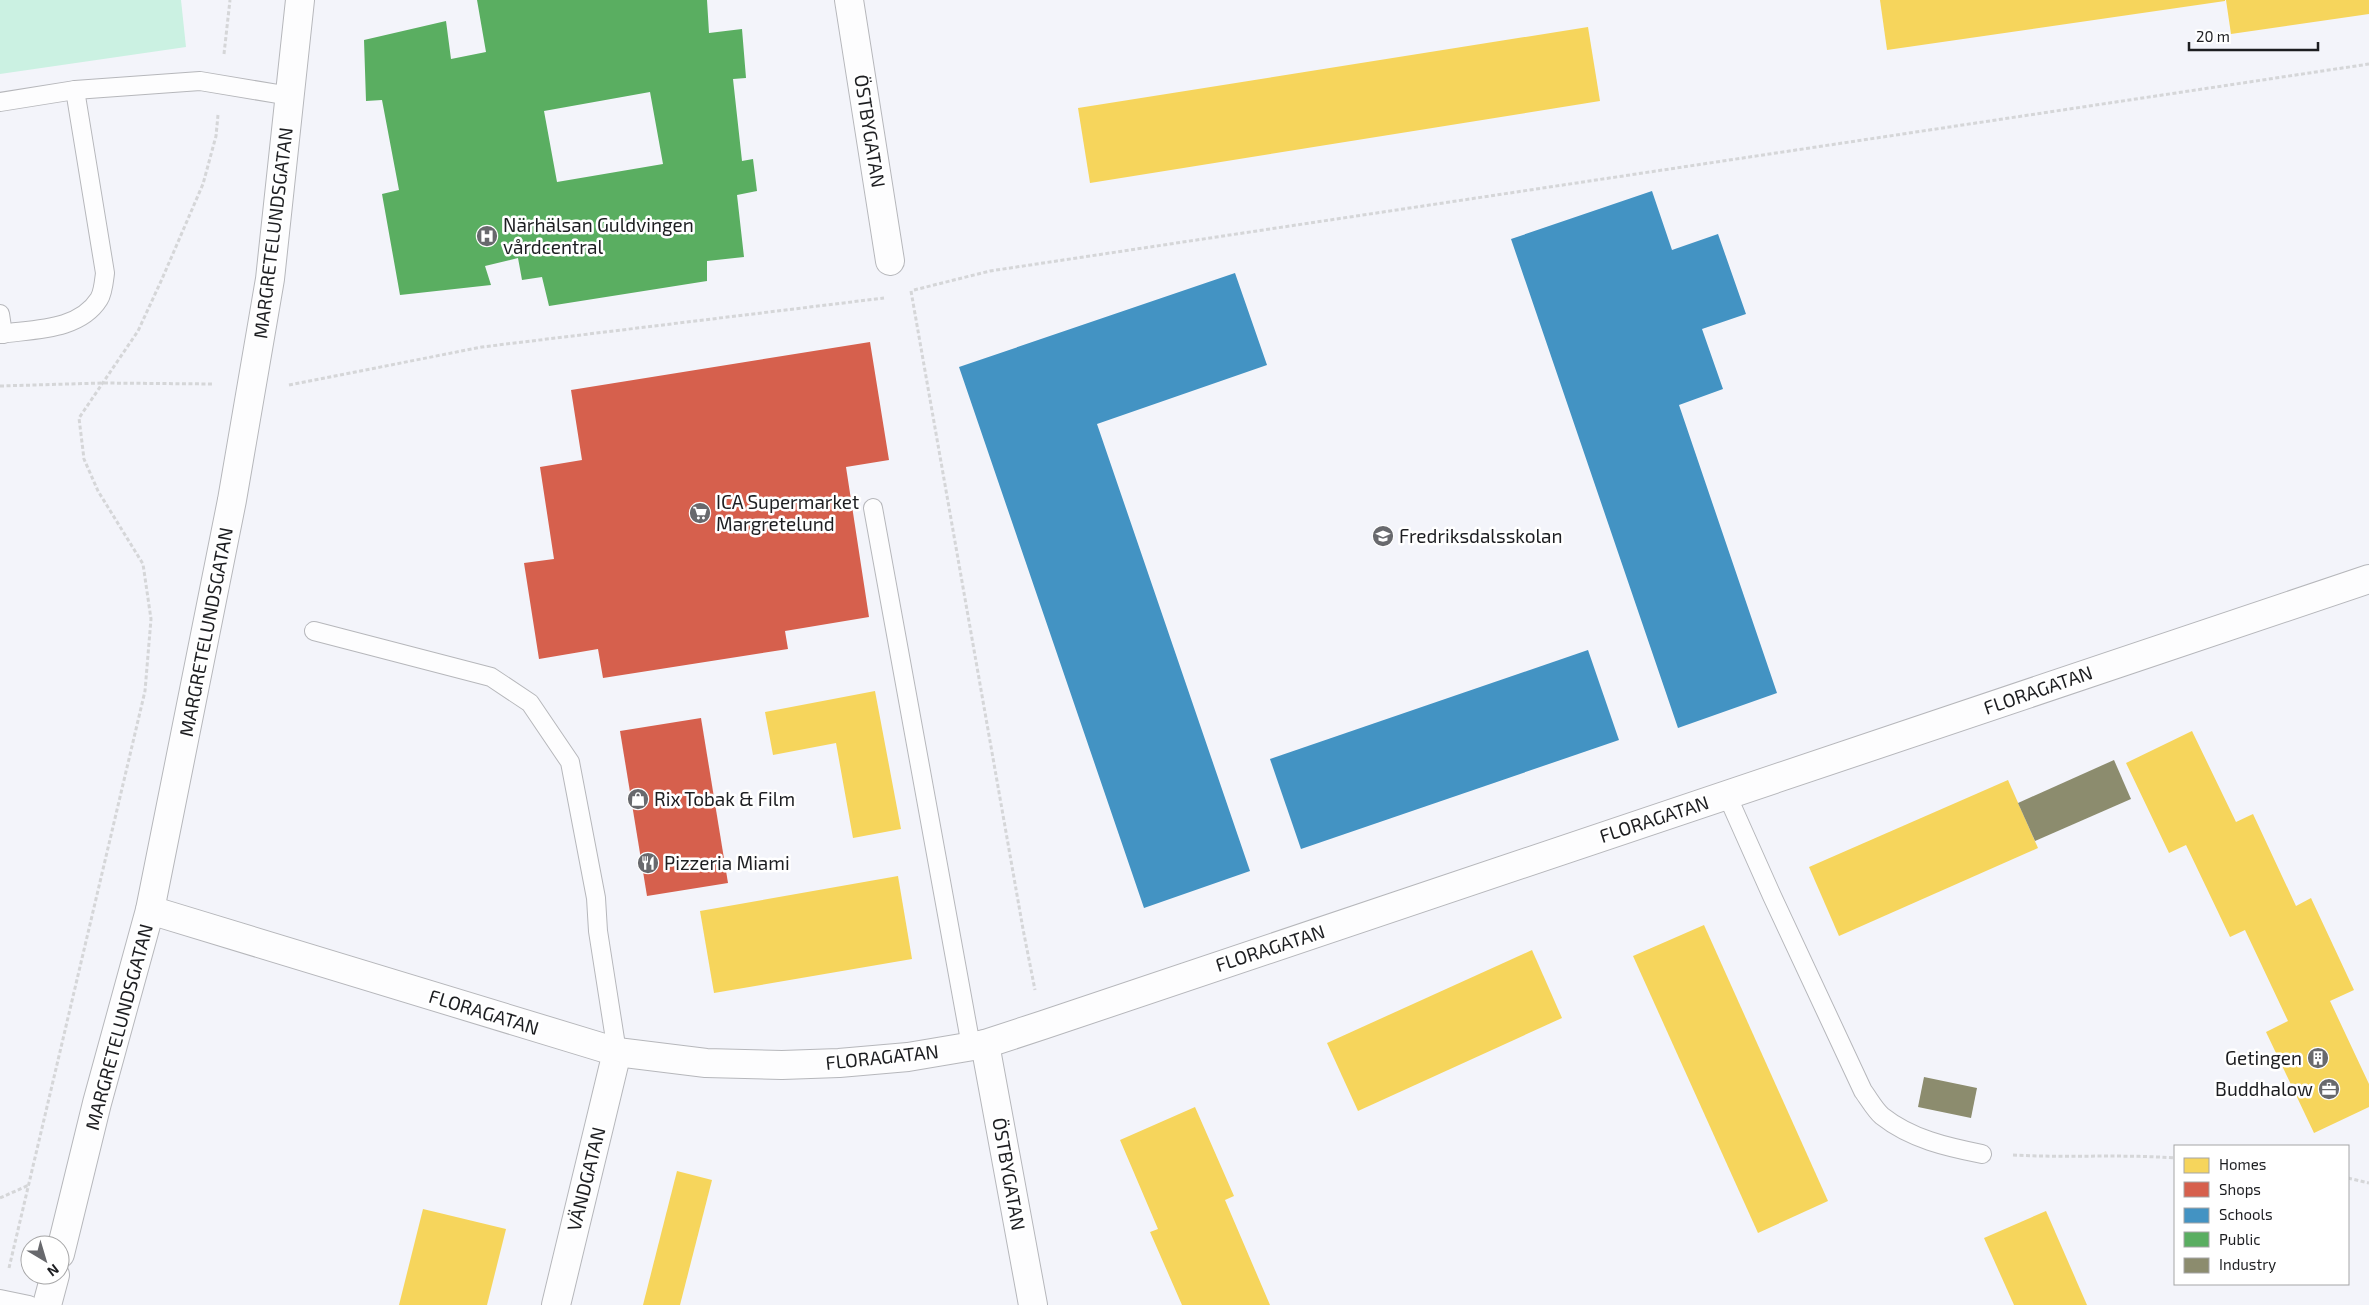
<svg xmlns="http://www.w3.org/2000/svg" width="2369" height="1305" viewBox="0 0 2369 1305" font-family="'Exo 2',sans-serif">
<rect width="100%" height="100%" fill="#f3f4fa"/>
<path fill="#cbf1e2" d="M0,0H181L186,47L0,74Z"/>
<g fill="#f6d55c">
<path d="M1880,0H2225V1L1887,50Z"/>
<path d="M2226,0H2369V14L2231,34Z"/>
<path d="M1588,27L1600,101L1090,183L1078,108Z"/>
<path d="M875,691L901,829L853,838L836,743L773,755L765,712Z"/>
<path d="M2192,731L2236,822L2253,814L2296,906L2311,898L2354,990L2330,1001L2369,1084V1107L2314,1133L2266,1032L2288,1021L2245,930L2230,937L2186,845L2169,853L2126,763Z"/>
<path d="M2008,780L2038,848L1839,936L1809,867Z"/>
<path d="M898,876L912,959L714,993L700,911Z"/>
<path d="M1704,925L1828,1201L1758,1233L1633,956Z"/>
<path d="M1532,950L1562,1018L1358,1111L1327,1043Z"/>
<path d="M1195,1107L1234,1196L1225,1200L1270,1305H1182L1150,1232L1158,1229L1120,1140Z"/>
<path d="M677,1171L712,1180L680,1305H643Z"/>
<path d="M423,1209L506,1229L487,1305H399Z"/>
<path d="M2046,1211L2087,1305H2014L1984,1238Z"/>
</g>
<g fill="#d6604d">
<path d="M870,342L889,460L846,467L869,617L785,631L788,649L603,678L598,649L539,659L524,563L554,559L540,467L582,460L571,390Z"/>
<path d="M701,718L728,883L647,896L620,731Z"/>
</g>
<g fill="#4393c3">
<path d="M1652,191L1672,250L1718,234L1746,314L1702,329L1723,389L1679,405L1777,693L1678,728L1511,239Z"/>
<path d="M1235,273L1267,365L1097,424L1250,871L1144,908L959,367Z"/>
<path d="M1588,650L1619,740L1301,849L1270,759Z"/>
</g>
<path fill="#5aae61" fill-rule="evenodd" d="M477,0H707L709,33L742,29L746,78L733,79L742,161L753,159L757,191L737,195L744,257L707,261V281L549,306L542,277L522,280L518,258L485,266L491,285L400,295L382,194L399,190L382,100L366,101L364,40L446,21L451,59L486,52ZM650,92L663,164L557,182L544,111Z"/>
<g fill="#8c8c6e">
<path d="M2114,760L2131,799L2035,841L2018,803Z"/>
<path d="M1924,1077L1977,1088L1971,1118L1918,1107Z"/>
</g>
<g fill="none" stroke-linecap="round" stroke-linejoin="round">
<g stroke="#b6b7bb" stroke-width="20">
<g id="lane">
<path d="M0,102L75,90L200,81L290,96"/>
<path d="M0,314L3,334"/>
<path d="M0,334C33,329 79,331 99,299C103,293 104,281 105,273L75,90"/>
<path d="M873,508L971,1046"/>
<path d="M314,631L491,677L530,703L570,762L596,898L598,931L617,1052"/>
<path d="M1727,795L1772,896L1863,1091C1869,1099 1875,1110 1882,1116C1911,1139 1947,1147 1982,1154"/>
<path d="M0,1299L29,1305"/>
</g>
</g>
<g stroke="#b6b7bb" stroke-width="30">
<g id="street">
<path d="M849,0L890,261"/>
<path d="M150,910L617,1052L706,1063L782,1065L839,1063L908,1057L985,1044L1043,1025L2369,579"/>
<path d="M985,1044L1033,1305"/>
<path d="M60,1254L97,1103L150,910L232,500L270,279L300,0"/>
<path d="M47,1305L55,1275"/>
<path d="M556,1305L617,1052"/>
</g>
</g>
<g stroke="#d5d6d8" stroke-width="3" stroke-dasharray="4 2.5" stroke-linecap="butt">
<path d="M224,54L230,0"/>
<path d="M914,290L990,271L2369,64"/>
<path d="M911,291L1023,929L1035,990"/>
<path d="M289,385L482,347L884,298"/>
<path d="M0,386L103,383L214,384"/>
<path d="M2013,1155C2067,1158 2121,1154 2175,1158"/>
<path d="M2348,1178L2369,1183"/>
<path d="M0,1198L29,1185"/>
<path d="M9,1268L145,691L151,619L143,564L98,491L84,459L79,418L138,331L162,279L203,184L216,136L218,115"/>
</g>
<use href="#lane" stroke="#fdfdfe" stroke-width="18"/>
<use href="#street" stroke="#fdfdfe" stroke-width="28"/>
</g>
<defs>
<g id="hospital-disc" transform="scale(1.125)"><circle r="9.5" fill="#68696d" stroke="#fff"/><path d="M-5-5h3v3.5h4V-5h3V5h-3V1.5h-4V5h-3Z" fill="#fff"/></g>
<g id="supermarket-disc" transform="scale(1.125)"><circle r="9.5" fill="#68696d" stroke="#fff"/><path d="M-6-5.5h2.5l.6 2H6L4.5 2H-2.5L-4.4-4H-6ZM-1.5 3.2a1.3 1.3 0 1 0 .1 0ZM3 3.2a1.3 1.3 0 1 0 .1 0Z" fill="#fff"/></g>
<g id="school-disc" transform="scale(1.125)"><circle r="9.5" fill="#68696d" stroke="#fff"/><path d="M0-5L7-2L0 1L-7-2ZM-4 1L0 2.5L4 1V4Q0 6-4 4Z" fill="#fff"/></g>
<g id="shop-disc" transform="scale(1.125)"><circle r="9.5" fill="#68696d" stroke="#fff"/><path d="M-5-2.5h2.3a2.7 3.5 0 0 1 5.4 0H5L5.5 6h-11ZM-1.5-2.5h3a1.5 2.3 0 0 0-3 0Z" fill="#fff"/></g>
<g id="restaurant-disc" transform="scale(1.125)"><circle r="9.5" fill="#68696d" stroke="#fff"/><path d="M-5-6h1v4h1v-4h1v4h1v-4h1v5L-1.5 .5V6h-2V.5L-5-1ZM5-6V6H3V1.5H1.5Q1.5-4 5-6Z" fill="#fff"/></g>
<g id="building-disc" transform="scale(1.125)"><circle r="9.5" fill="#68696d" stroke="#fff"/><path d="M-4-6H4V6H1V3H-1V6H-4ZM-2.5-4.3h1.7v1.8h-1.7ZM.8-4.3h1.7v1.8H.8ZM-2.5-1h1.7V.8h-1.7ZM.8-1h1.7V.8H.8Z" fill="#fff"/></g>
<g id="office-disc" transform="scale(1.125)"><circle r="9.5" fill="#68696d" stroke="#fff"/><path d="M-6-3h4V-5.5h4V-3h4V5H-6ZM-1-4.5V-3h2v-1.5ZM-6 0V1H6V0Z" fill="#fff"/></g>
</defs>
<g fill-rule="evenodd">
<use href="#hospital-disc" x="487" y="236"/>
<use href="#supermarket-disc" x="700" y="513"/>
<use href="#school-disc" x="1383" y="536"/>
<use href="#shop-disc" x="638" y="799"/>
<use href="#restaurant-disc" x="648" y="863"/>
<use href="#building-disc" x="2318" y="1058"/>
<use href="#office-disc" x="2329" y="1089"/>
</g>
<g text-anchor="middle" stroke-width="5" stroke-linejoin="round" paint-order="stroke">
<g font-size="19" fill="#1d1e21" stroke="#fff">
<text transform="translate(870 131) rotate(81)" y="7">ÖSTBYGATAN</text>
<text transform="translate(273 233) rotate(-83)" y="7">MARGRETELUNDSGATAN</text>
<text transform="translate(206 632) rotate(-79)" y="7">MARGRETELUNDSGATAN</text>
<text transform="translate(2038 690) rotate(-19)" y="7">FLORAGATAN</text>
<text transform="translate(1654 819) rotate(-18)" y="7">FLORAGATAN</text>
<text transform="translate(1270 948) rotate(-18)" y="7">FLORAGATAN</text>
<text transform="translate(484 1012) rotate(17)" y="7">FLORAGATAN</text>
<text transform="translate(119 1027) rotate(-75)" y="7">MARGRETELUNDSGATAN</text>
<text transform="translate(882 1057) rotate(-6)" y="7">FLORAGATAN</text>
<text transform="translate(1009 1174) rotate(80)" y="7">ÖSTBYGATAN</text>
<text transform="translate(586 1179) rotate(-76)" y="7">VÄNDGATAN</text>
</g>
<g font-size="19" fill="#1d1e21" stroke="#fff" text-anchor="start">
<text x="503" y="232">Närhälsan Guldvingen<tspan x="503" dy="22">vårdcentral</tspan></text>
<text x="716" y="509">ICA Supermarket<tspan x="716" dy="22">Margretelund</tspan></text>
<text x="1399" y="543">Fredriksdalsskolan</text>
<text x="654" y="806">Rix Tobak &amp; Film</text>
<text x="664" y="870">Pizzeria Miami</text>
<text x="2302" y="1065" text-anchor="end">Getingen</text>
<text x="2313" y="1096" text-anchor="end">Buddhalow</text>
</g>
</g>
<rect x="2174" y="1145" width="175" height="140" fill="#ffffff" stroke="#a5a5a6"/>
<rect x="2184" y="1158" width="25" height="15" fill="#f6d55c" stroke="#a5a5a6"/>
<text x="2219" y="1170" font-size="15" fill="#1d1e21">Homes</text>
<rect x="2184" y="1182" width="25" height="15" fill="#d6604d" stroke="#a5a5a6"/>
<text x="2219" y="1195" font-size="15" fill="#1d1e21">Shops</text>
<rect x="2184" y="1208" width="25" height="15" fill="#4393c3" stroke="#a5a5a6"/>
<text x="2219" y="1220" font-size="15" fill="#1d1e21">Schools</text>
<rect x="2184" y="1232" width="25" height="15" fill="#5aae61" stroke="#a5a5a6"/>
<text x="2219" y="1245" font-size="15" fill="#1d1e21">Public</text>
<rect x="2184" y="1258" width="25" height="15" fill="#8c8c6e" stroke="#a5a5a6"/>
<text x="2219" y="1270" font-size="15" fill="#1d1e21">Industry</text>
<g transform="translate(45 1260) rotate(142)"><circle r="24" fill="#ffffff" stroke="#a5a5a6"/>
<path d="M0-4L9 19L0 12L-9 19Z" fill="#68696d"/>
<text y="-8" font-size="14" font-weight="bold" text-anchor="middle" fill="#1d1e21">N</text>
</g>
<path d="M2189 42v8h129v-8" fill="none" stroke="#1d1e21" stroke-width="2.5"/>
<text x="2196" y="42" font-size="15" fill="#1d1e21" stroke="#ffffff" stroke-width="4" paint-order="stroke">20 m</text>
</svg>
